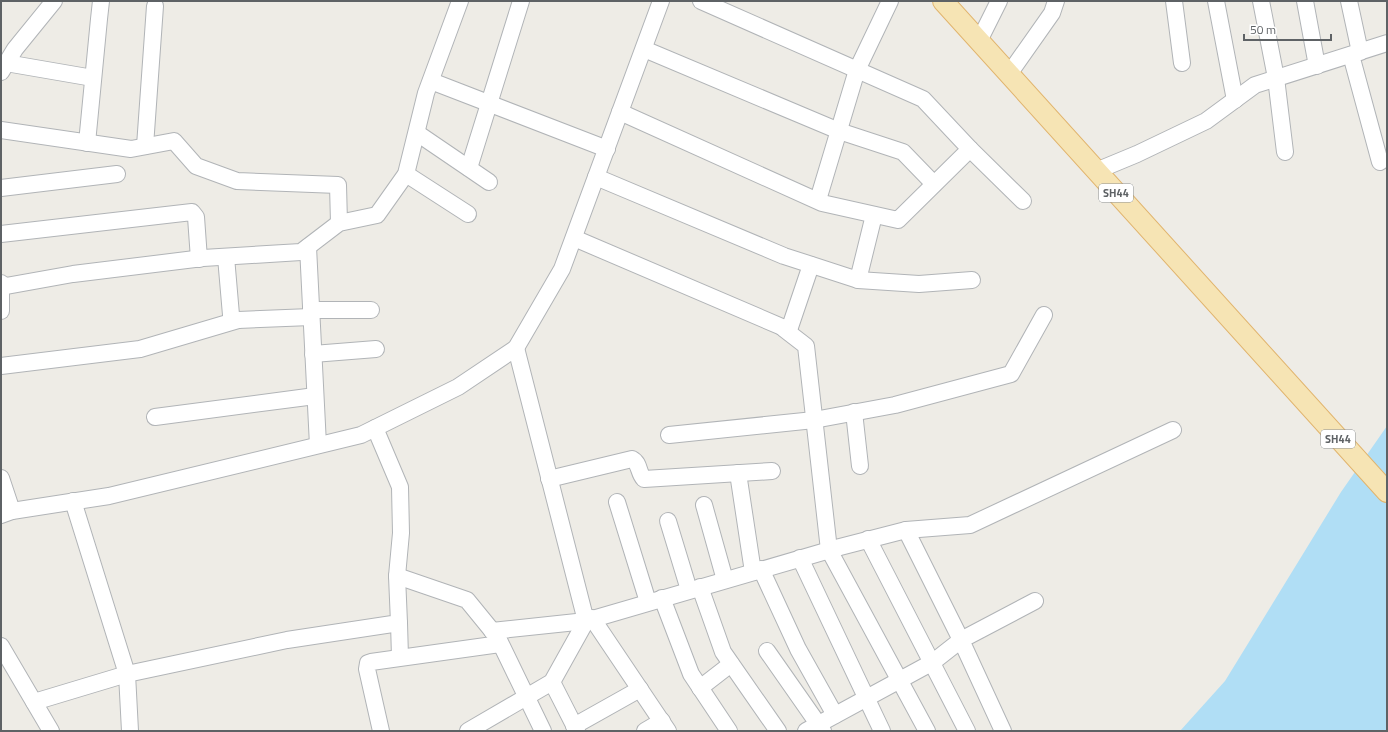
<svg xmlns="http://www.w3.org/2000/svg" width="1388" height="732" viewBox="0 0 1388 732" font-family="'Titillium Web',sans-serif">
<rect width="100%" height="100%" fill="#eeece6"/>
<path fill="#b0def5" d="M1387,426V731H1180L1225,681L1341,492Z"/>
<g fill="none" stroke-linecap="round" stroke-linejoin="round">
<g stroke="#b1b4b7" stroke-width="18">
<g id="minor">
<path d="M1174,1L1182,63"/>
<path d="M1216,1L1235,100"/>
<path d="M1261,1L1276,78L1285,152"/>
<path d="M1305,1L1317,66"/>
<path d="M1349,1L1360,52"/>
<path d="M979,41L999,1"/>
<path d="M644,49L839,131L903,152L934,184"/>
<path d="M1351,55L1380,162"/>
<path d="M6,63L93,78"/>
<path d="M1,72L15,49L54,1"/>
<path d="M1009,74L1052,13L1056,1"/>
<path d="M431,81L607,149"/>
<path d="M620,112L822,203L898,220L970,149L923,99L701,1"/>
<path d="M1,130L131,149L174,141L196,166L237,181L338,185L339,223"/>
<path d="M417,133L489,182"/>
<path d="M87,143L99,19L101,1"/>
<path d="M145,146L155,6"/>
<path d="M970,149L1023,201"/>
<path d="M469,168L521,1"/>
<path d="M1096,171L1137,154L1206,121L1255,85L1387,43"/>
<path d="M406,174L468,214"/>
<path d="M596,177L784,256L858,280L874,215"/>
<path d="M1,188L117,174"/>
<path d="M818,200L857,70L890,1"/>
<path d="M1,234L192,212L196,217L199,259"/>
<path d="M574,238L789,330L811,265"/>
<path d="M308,247L318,445"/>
<path d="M226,257L231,315L232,318L238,320L311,317"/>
<path d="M858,280L919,284L972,280"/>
<path d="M1,283V311"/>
<path d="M1,287L73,274L203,258L301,252L339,223L377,215L406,174L426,93L460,1"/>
<path d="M311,310H371"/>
<path d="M784,329L806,346L829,550L927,731"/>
<path d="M313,354L376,349"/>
<path d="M1,366L140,349L238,320"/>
<path d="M854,412L860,466"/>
<path d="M155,417L315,396"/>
<path d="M669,435L814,420L895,405L1011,374L1044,315"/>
<path d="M738,473L753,572"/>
<path d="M1,478L12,511"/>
<path d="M549,479L632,459C640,463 638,473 644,479L772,471"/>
<path d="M617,502L648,602"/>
<path d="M704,505L725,580"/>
<path d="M1,515L12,511L109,496L361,435L458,387L516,348L562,269L661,1"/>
<path d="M668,521L689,590"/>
<path d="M868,539L967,731"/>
<path d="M800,558L882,731"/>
<path d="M761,569L798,649L835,715"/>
<path d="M397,576L467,600L498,638L543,731"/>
<path d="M700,587L723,652L778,731"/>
<path d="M662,598L691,674L729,731"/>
<path d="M592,618L668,731"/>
<path d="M399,623L400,657"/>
<path d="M492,631L586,621L840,547L906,530L970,525L1173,430"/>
<path d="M1,646L51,731"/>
<path d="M767,651L823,731"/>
<path d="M552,682L577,731"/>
<path d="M700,688L731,664"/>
<path d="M34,702L127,674L73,501"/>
<path d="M574,726L640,689"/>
<path d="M130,731L127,674L287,640L399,623L397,576L401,533L400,487L375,428"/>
<path d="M381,731L367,669L368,663L371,662L500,644"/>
<path d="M468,731L552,682L586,621L516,348"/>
<path d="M645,731L662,721"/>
<path d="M806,731L933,662L961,640L906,530"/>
<path d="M1003,731L961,640L1035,601"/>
</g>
</g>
<g stroke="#e1b46d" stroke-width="22">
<path id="major" d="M943,1L1387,492"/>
</g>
<use href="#minor" stroke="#fff" stroke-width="16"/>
<use href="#major" stroke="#f6e4b4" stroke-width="20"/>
</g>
<g text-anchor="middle" stroke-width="3.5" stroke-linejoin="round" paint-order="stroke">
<g fill="#fff" stroke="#8e9193" stroke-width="1">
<rect x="1099" y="184" width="34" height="18" rx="3"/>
<rect x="1321" y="430" width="34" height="18" rx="3"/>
</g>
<g font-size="11" font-weight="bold" fill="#5e6265">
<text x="1116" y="197">SH44</text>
<text x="1338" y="443">SH44</text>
</g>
</g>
<rect width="1388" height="732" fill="none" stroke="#5e6265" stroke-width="4"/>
<path d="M1244 34v6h87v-6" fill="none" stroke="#5e6265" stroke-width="2"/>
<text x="1250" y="34" font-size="12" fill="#5e6265" stroke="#ffffff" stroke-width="3" paint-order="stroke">50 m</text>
</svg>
